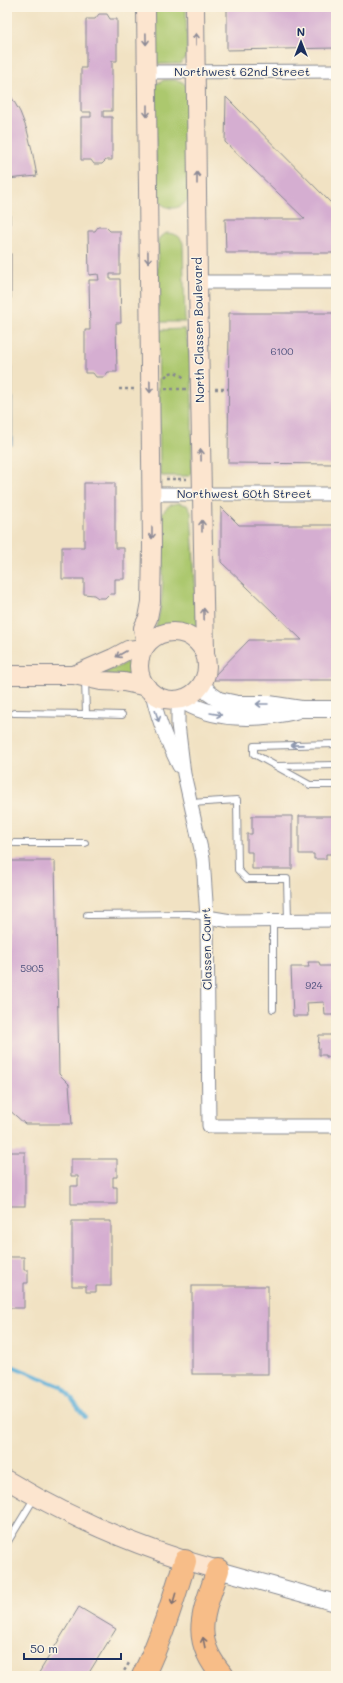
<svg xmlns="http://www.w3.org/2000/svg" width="343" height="1683" viewBox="0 0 343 1683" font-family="Mali,sans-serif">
<rect width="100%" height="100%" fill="#fcf5e5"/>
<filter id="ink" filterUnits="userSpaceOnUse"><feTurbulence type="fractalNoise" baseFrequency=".025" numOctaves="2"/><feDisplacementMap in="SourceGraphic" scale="8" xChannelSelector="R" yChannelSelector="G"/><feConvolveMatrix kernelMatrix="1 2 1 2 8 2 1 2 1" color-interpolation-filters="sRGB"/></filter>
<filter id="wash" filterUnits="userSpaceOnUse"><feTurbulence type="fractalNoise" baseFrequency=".012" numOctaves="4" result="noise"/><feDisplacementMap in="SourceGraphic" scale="16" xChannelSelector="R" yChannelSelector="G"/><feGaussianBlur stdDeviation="0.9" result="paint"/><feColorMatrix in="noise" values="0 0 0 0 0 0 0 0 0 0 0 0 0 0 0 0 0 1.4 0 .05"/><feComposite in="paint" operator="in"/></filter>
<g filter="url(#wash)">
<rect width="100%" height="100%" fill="#f1e2c3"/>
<g fill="#acc86e" stroke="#647c66">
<path d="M153,7H186L187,57L180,64H158L156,61Z"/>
<path d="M164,80C174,80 183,78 188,89L189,197C182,211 165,212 157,198L154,89L156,84Z"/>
<path d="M167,233C175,234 180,235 183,243L185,322H157L158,240L161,236Z"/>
<path d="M185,329L192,368V469L190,476H162L160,473L158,330Z"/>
<path d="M179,503L187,505L191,512L198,633C186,624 168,623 155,630C167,593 162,552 162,514C167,506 170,504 179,503Z"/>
<path d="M134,657L132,666L134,676L101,674L119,667Z"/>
</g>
<rect fill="#5eb0d9" stroke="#3c709c" x="7" y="368" width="5" height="77"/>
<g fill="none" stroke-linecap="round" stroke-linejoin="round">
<path stroke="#5eb0d9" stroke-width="4" d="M7,1364L63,1387L85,1417"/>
</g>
<g id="blocks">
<g fill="#d5aed1">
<path d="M227,7H336V48L227,50Z"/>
<path d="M99,14H107L110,19H117V61H112V111H103V117H112V160H106L102,164H94L91,160H81V117H91V112H81V68H86V19H95Z"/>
<path d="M7,89L20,112L27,130L32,150L37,176L7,179Z"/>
<path d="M226,97L336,208V253H226L225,219H305L225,142Z"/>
<rect x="7" y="206" width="3" height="42"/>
<path d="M98,227H106L110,231H120V274H110V279H120L121,323H116L117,372H108L104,377H96L93,373H85V330H90L89,280H99L98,274L89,275L88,231H95Z"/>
<rect x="7" y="254" width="4" height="44"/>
<path d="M229,313H336V464L228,463Z"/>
<path d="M84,483H115V548H124V579H115V594H109L105,598H98L94,595L84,594V579H62V547H84Z"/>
<path d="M221,507L239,525H336V680H210L249,640H302L221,562Z"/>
<path d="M252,816H292V869H252V852H247V834H252Z"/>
<path d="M299,816H336V854H326V859H314V854H299Z"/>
<path d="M7,861H55L59,1074L69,1084L72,1124H25L7,1108Z"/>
<path d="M308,962H319L320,966H336V1015H325L324,1002L307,1003L308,1016H293L291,967H309Z"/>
<path d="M319,1035H336V1057H326V1055H319V1048H318Z"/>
<rect x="7" y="1152" width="18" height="54"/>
<path d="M71,1159H117V1177H113V1187H117V1204H71V1186H78V1176H71Z"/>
<path d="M72,1221H111V1286H96V1292H86V1286H72Z"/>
<path d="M7,1257H24V1270H28V1283H24V1308H7Z"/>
<rect x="192" y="1286" width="76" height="88"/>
<path d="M79,1607L116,1629L87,1676H37Z"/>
</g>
</g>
</g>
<g filter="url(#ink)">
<use href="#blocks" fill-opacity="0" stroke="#868890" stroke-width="1"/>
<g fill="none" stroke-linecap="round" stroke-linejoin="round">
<g stroke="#868890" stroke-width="8">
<g id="service">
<path d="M85,679L86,714L122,715"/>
<path d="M14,713L86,714"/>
<path d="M336,744L254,746V754L310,785H336"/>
<path d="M277,766L336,765"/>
<path d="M191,803L237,800L238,870L247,879H287L288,920"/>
<path d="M14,843H85"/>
<path d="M87,915L189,914L207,917"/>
<path d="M273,920V1009"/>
<path d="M7,1543L35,1497"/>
</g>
</g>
<g stroke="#868890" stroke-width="15">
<g id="minor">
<path d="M147,72L336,71"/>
<path d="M198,282H336"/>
<path d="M152,494H336"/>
<path d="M152,692C157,719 167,742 179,766"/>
<path d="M178,699V724L184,774L203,858L207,917L209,1126H336"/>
<path d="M207,917L231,921L336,920"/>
</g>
</g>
<g stroke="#868890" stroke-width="18">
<g id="tertiary">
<path d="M202,684L209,693L219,700L238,704H269L301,709H336"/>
<path d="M180,699C213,721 258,720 295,711"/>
<path d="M218,1570L336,1603"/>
</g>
</g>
<g stroke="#868890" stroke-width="20">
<g id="secondary">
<path d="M195,7L198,282L205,653"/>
<circle cx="173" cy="666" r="34"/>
<path d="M146,645L143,628L148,618L151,602L152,546L146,7"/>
<path d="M7,675H74L101,681L124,682L147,687"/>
<path d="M74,675L113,658L128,650L144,648"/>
<path d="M7,1480C72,1519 145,1550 218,1570"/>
</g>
</g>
<g stroke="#868890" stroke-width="24">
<g id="motorway">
<path d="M218,1570C204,1612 189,1638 223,1676"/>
<path d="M143,1676C161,1639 173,1601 185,1561"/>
</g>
</g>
<g stroke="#868890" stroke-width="2.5" stroke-dasharray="3 3" stroke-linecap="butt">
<path d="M165,377C171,370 178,372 184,378"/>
<path d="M119,389H136"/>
<path d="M165,389H186"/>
<path d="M215,389H229"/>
<path d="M166,479H187"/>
<path d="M121,1676L129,1663"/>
</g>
<use href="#service" stroke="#fff" stroke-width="6"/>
<use href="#minor" stroke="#fff" stroke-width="13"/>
<use href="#tertiary" stroke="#fff" stroke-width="16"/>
<use href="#secondary" stroke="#fce5cf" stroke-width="18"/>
<use href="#motorway" stroke="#f7bd88" stroke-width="22"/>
</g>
<defs><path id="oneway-shaft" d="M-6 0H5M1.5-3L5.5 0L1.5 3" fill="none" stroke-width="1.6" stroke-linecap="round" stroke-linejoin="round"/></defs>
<g stroke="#8c8a96">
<use href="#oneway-shaft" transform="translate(146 39) rotate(89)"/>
<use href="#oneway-shaft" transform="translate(196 39) rotate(-91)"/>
<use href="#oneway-shaft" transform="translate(147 111) rotate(90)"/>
<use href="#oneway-shaft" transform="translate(197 178) rotate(-90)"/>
<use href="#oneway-shaft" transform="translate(148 257) rotate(89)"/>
<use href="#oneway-shaft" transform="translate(150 387) rotate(89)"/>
<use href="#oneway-shaft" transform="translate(201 455) rotate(-91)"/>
<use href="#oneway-shaft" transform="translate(202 526) rotate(-90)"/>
<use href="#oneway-shaft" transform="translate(152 533) rotate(90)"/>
<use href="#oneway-shaft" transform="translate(204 614) rotate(-92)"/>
<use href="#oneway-shaft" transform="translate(121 654) rotate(150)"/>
</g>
<g stroke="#8d97ae">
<use href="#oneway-shaft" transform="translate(262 704) rotate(-180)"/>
<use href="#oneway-shaft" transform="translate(216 714) rotate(10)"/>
<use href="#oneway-shaft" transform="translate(157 716) rotate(72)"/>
<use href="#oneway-shaft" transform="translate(297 745) rotate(179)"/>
</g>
<g stroke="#7e6f71">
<use href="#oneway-shaft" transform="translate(174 1599) rotate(106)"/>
<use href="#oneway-shaft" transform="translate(204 1643) rotate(-101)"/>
</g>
</g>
<g text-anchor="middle" stroke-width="3" stroke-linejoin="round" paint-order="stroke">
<g font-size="10" fill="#4a4f7b">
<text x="282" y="355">6100</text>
<text x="32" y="972">5905</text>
<text x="314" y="989">924</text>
</g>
<g font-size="12" fill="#1b2f5e" stroke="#fcf5e5">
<text x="242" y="76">Northwest 62nd Street</text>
<text transform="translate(199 330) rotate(-91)" y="4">North Classen Boulevard</text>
<text x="244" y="498">Northwest 60th Street</text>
<text transform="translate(207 949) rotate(-91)" y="4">Classen Court</text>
</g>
</g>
<rect width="343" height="1683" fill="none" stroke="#fcf5e5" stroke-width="24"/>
<g transform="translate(301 42)" stroke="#fcf5e5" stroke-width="3" paint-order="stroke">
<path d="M0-3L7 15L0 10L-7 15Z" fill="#1b2f5e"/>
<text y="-6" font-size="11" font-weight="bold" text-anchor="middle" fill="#1b2f5e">N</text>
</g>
<path d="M24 1653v6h97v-6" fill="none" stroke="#1b2f5e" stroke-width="2"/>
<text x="30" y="1653" font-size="12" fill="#1b2f5e" stroke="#fcf5e5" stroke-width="3" paint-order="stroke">50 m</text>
</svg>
